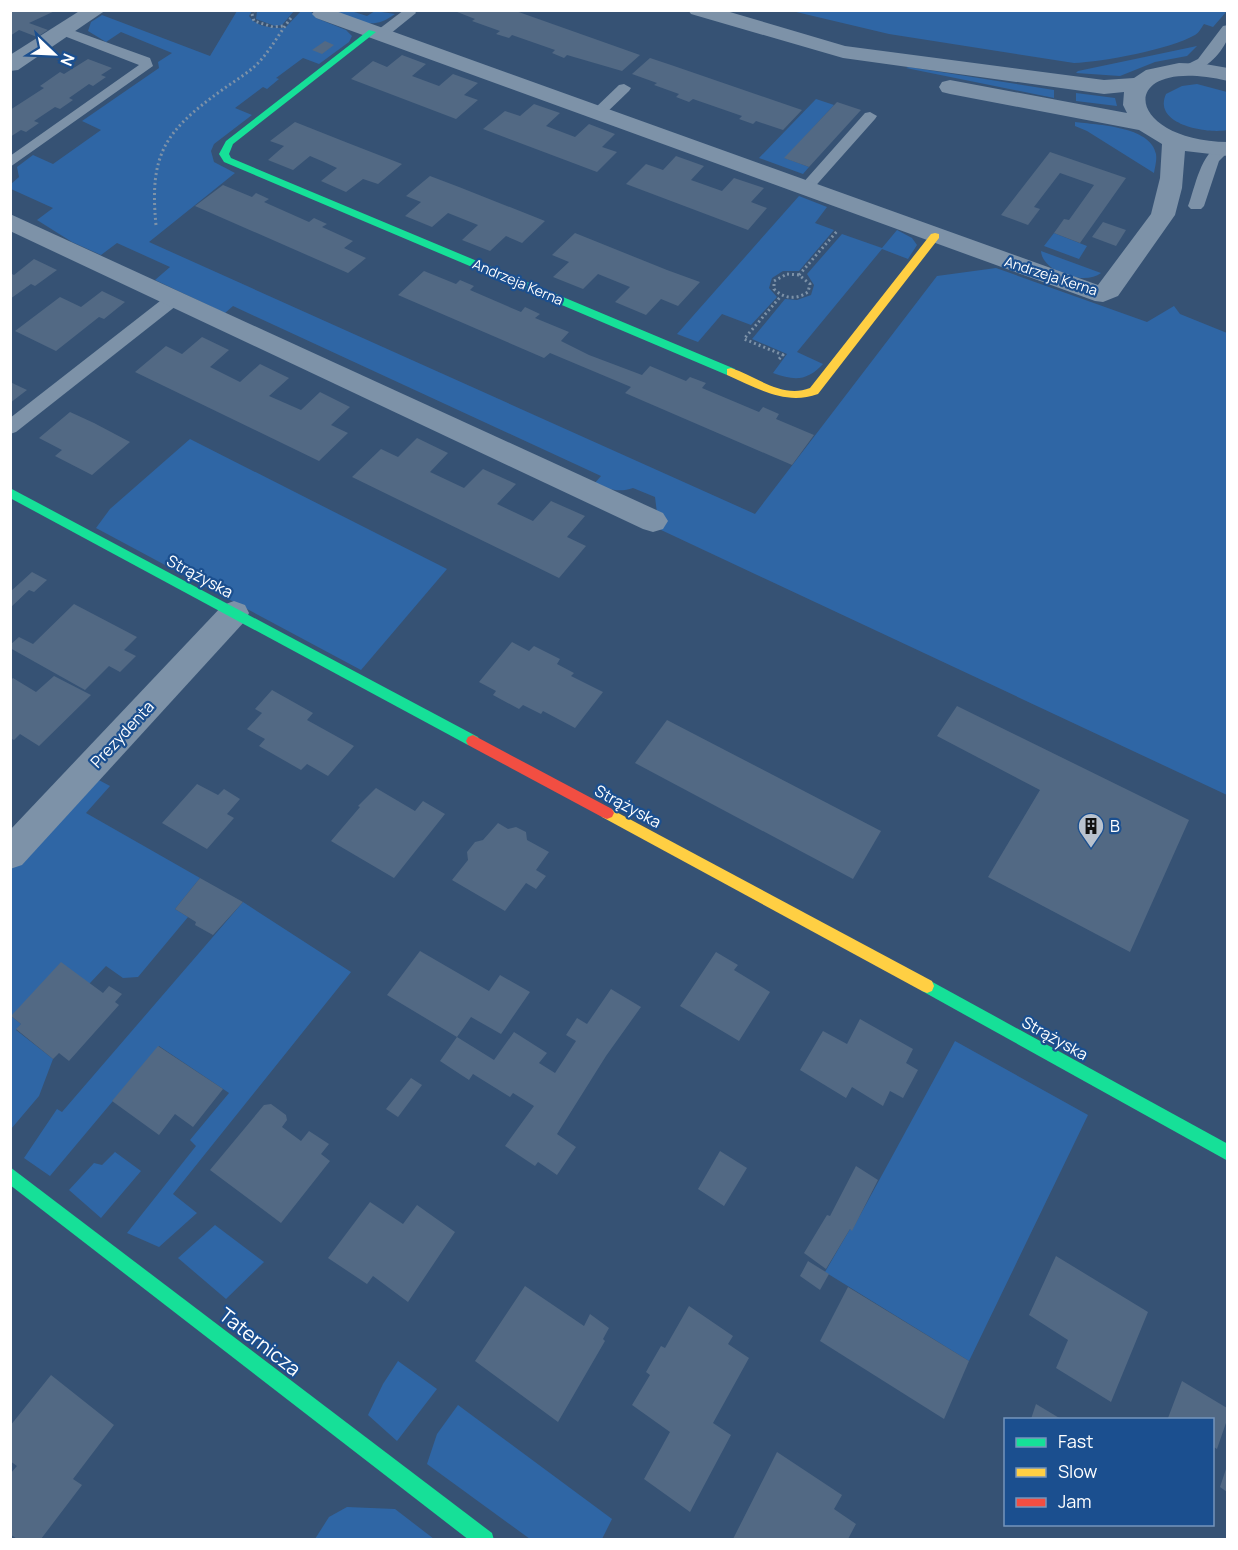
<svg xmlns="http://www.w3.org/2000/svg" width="1238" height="1550" viewBox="0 0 1238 1550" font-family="Manrope,sans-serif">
<rect width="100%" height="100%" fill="#365274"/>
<g fill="#2f66a5">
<path d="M237,11H252L249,16C257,28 273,28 285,28L301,11H309L318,16L316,18L346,30L352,36L349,42L319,64L303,58L276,78L279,79L267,89L263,87L235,108L252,115L214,144L211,151L214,162L235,173L149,242L755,514L937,276L996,268L1147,322L1174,306L1180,314L1227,333V795L659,529L655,497L633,488C619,493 608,489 594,484L601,476L233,306L225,313L155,280L170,267L117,243L101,255L72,242L37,220L53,208L11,189V184L19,177L17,167L33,155L53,164L101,130L82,121L159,68L158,62L172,53L121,32L106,42L88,31L91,22L102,15L210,56Z"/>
<path d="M257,11V10L294,11L282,25L275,26L256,19Z"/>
<path d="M333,11H351L367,16L375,11L395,14C371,32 358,20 333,11Z"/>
<path d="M792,11H1227L1213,27L1204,24C1201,28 1199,33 1195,35C1171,49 1102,62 1074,63L889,34Z"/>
<path d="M1197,46L1187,56L1155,62L1120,76L1076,73L1078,71Z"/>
<path d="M909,67L1054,90V98L906,68Z"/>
<path d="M1197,84L1227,92V130C1208,134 1152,125 1166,94L1182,86Z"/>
<path d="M1076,93L1115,98L1117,106L1076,101Z"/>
<path d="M816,99L834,105L785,158L809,167L803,174L759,158Z"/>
<path d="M1075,122C1097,125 1151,126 1156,154C1157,160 1155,167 1154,173L1087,131L1075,126Z"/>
<path d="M799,196L827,207L815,223L834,230L799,271H783L772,278L769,288L777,297L751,325L722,314L698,342L677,334Z"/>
<path d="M897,230L912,238L917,245L908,259L882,249L797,352L823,364C807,381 795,381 773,373L787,354L752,339L785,299L797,300L811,295L814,285L807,274L842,234L882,248Z"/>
<path d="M1054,233L1087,246L1079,259L1044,246Z"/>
<path d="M1041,251L1101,273C1085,286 1042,272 1041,251Z"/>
<path d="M190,439L447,569L361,670L96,528L110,509Z"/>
<path d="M95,778L110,786L86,813L200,878L175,909L188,917L138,977L123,978L106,966L90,983L11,1016L21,1024L16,1030L53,1059L39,1096L11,1129L10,870Z"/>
<path d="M243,902L351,972L173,1194L197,1213L159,1247L127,1233L196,1146L190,1140L229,1093L159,1046L50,1176L24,1158L57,1109L62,1112Z"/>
<path d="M955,1041L1088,1115L969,1361L825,1272L850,1229L852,1230Z"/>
<path d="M115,1152L141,1171L101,1218L69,1190L94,1163L102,1165Z"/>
<path d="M215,1225L264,1262L226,1299L178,1258Z"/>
<path d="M398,1361L437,1389L397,1441L368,1415L383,1384Z"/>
<path d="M458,1405L612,1519L602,1539H530L427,1464L437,1434Z"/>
<path d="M347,1507L395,1509L434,1539H315L329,1517Z"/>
</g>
<g fill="#526984">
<path d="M10,10H57L29,23L48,30L37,37L19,30L10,36Z"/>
<path d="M452,10H513L640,55L622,71L567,55L564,58L552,53L555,50L512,35L509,38L496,34L500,31L472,21L475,19Z"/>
<path d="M325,41L334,45L322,54L312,50Z"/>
<path d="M402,55L426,64L412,76L439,86L453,74L478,83L464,95L478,100L456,119L351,79L373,61L387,67Z"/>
<path d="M650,58L674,66L802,110L783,130L756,121L753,124L739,119L742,116L693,99L689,102L676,97L679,94L654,85L657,83L632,74Z"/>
<path d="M88,59L112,68L101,75L106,77L93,86L89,84L69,98L73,100L60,109L55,107L34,121L39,123L26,132L21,130L10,137V110L44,88L40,86L60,72L64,74Z"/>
<path d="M837,102L861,110L809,167L784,158Z"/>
<path d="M534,104L560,113L546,126L575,137L589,124L615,134L602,147L617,152L597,172L483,129L505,111L520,116Z"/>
<path d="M295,122L348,143L402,164L378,184L363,179L346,192L321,181L337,168L324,162L310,156L293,170L268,160L284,146L270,141Z"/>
<path d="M1050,152L1126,178L1080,243L1054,233L1064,219L1069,220L1094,185L1060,173L1034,207L1040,209L1028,225L1001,215Z"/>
<path d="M676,156L704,166L691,180L722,191L734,178L764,188L751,202L767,208L748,230L626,184L646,164L663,170Z"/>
<path d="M430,176L459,187L545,221L522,243L506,236L490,251L462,240L478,225L448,213L432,227L405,216L421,202L406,196Z"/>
<path d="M223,185L252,197L256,193L269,199L264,202L309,222L314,218L327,224L322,227L353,241L344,248L366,258L348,273L195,206Z"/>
<path d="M1103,222L1126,230L1116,246L1092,237Z"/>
<path d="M575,233L667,270L700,282L678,306L661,299L646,315L615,302L630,287L598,274L583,289L553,277L569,262L552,255Z"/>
<path d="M34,259L57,270L35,286L31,284L10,299V273L14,275Z"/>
<path d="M424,271L456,284L460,280L474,286L470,290L521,312L525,307L540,314L535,318L569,332L561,341L589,355L642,375L650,366L686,381L690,377L706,383L702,388L759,412L763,407L779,414L776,419L814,435L792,465L625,393L631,387L550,353L544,358L398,295Z"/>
<path d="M102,291L125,302L104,319L99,317L56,351L15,331L60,297L81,307Z"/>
<path d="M202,337L229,350L210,367L240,382L260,364L289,378L269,396L301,410L320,392L350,407L331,425L348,433L319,461L135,372L166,346L182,354Z"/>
<path d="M10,382L27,390L10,403Z"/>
<path d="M70,412L94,423L130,442L92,475L55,456L62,450L39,438Z"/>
<path d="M417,438L448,453L430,472L464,488L483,469L516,484L497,504L533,521L551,501L585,516L567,537L586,546L559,578L352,477L381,449L398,457Z"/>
<path d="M32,572L47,580L34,592L29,590L10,608V592Z"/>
<path d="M74,604L137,637L124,650L136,656L120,672L109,666L85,690L10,648V645L19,637L33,644Z"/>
<path d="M512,642L529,651L534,646L560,659L557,664L574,673L571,676L603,692L575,728L543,711L541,714L523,705L519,709L493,695L496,691L479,682Z"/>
<path d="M54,676L91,695L39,746L20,734L14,740L10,738V681L13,678L36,692Z"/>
<path d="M272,690L313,713L307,720L354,746L328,776L307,764L301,770L259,746L265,739L247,729L262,713L255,709Z"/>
<path d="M957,706L1189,820L1130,952L988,877L1040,790L937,736Z"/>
<path d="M667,720L881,831L853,879L635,763Z"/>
<path d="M197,784L218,795L224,789L240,799L227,814L234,818L207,849L162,823Z"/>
<path d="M376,788L415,811L423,801L445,814L394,878L331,841L360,807L358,806Z"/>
<path d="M498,823L508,829L516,827L526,832L527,840L549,852L536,870L546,876L536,889L526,883L505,911L452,880L468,860L467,852L475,842L483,840Z"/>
<path d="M200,878L243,902L213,935L195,925L196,922L175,909Z"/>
<path d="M420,951L489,991L500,975L530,992L501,1034L471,1017L457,1037L387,995Z"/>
<path d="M716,952L738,965L734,970L770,992L739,1041L680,1006Z"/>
<path d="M61,962L103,993L109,986L122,994L115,1002L119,1005L69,1061L59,1053L53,1059L16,1029L21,1024L11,1016Z"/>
<path d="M611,989L641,1007L606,1056L557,1134L576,1147L557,1175L538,1162L535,1166L505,1146L534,1106L513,1093L510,1097L473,1074L469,1080L440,1061L457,1037L494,1060L514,1032L547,1053L539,1063L555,1073L576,1041L566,1035L577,1018L587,1024Z"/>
<path d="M860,1019L913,1049L906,1063L918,1070L903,1098L890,1091L883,1106L852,1087L846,1098L800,1070L823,1031L847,1044Z"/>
<path d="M158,1046L223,1089L193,1127L175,1114L159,1135L112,1101Z"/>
<path d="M411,1078L422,1085L398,1117L386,1109Z"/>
<path d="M271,1104L286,1115L287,1120L282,1127L301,1141L309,1131L329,1144L321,1154L330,1161L281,1223L210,1170L264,1105Z"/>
<path d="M720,1151L747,1168L724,1206L698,1189Z"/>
<path d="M856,1166L878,1180L852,1231L850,1229L826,1269L804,1253L827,1215L830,1216Z"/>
<path d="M370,1202L403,1224L417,1205L455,1232L408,1302L373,1276L367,1284L328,1258Z"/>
<path d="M1056,1256L1148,1312L1111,1402L1056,1368L1068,1340L1029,1315Z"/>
<path d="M808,1261L829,1274L820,1290L800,1276Z"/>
<path d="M525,1286L584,1326L590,1314L609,1328L603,1339L605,1341L558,1422L475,1361Z"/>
<path d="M848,1287L969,1361L944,1419L820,1341Z"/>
<path d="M689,1306L733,1336L728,1344L749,1358L713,1423L731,1435L690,1512L644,1479L670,1432L632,1405L650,1375L646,1372L661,1346L665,1348Z"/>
<path d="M51,1375L114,1425L73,1479L82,1485L41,1539H17L10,1534V1474L17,1466L10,1461V1426Z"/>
<path d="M1182,1381L1227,1408V1420L1217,1449L1212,1446V1419L1168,1418Z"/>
<path d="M1036,1404L1061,1419H1031Z"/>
<path d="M777,1452L842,1495L834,1509L856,1524L848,1539H733Z"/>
<path d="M1227,1466V1492L1220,1487Z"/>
</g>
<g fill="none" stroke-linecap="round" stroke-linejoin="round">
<g stroke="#7d92a8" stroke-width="3" stroke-dasharray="2 3" stroke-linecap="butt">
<path d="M255,10L252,14L254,21L273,27L284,26"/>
<path d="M156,225C149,154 165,131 222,90C233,82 245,75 255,66C270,52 279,33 291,18"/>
<path d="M787,274L799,275L810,284L808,292C796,300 784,299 774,289V281Z"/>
<path d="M799,275L838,230"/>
<path d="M779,359L783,355L744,339L781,296"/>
</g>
<g fill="#7d92a8" fill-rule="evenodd">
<path d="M404,10H414L416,13L385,38H375L373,35L375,32Z"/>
<path d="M1228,25C1228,30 1228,36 1227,40C1220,56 1199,77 1180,72L1178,69L1198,59L1223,26Z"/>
<path d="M64,27L150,58L153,66L10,167V156L139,65L59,34L57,31L59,28Z"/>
<path d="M624,84L631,88L629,91L603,116H593L591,113L593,110L619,85Z"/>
<path d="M870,112L877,116L875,119L811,191H801L798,188L801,185L865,113Z"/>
<path d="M1222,145L1227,146L1228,152L1219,161L1204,206L1201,209H1191L1188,206C1195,188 1201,150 1222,145Z"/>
<path d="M175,293L181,294L183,298L181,302L16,432L10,434V418L169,294Z"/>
</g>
<g fill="#7d92a8" fill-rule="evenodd">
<path d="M81,10H106L18,70L10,71V55Z"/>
<path d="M315,10H333L1098,285L1151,214L1160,178L1162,144L1139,130L950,94L942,92L939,87L942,82L950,80L1127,113L1123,105L1124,92L1104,94L843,58L691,14L688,10H723L845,46L1104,80L1134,78L1146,70L1179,63L1205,64L1228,68V81C1113,54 1123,141 1228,142V156L1185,151L1182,188L1175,215L1118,296L1103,302L1095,301L316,18L312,14Z"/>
<path d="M10,214L663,513L668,521L663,529L653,532L643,529L10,231Z"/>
<path d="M234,601L245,605L249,613L245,621L22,865L10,869V830L223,605Z"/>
</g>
<g fill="#16e098" fill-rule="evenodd">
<path d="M369,30L376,32L233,144L229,154L231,158L735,369V375H727L224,162L219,154L226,141Z"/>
<path d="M10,488L478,737L480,741L478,745H468L10,498Z"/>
<path d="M927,979L1228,1144V1161L922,991L920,986L922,981Z"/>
<path d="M10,1167L492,1533L494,1540H469L10,1185Z"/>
</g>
<g fill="#ffcf43" fill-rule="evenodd">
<path d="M935,233L939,234V238L818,394C785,406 757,388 727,375V369L731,368C756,376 782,399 810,388L931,234Z"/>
<path d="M607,807L932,981L934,986L932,991L927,993L922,991L602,817L600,813L602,809Z"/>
</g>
<path fill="#f24e42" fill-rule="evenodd" d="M473,735L612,809L614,813L612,817L607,819L602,817L468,745L466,741L468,737Z"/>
</g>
<defs>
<g id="building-pin" transform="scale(1.35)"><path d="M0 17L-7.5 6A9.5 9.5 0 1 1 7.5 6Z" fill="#b9c2ce" stroke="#1b4f8f"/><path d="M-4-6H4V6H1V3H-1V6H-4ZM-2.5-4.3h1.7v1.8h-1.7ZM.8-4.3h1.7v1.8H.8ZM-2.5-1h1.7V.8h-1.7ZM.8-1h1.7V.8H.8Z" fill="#111"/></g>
</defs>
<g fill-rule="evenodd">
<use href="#building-pin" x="1091" y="826"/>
</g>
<g text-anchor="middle" stroke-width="4.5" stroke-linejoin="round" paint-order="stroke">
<g font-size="14" fill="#fff" stroke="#1b4f8f">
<text transform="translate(1051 276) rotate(18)" y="5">Andrzeja Kerna</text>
<text transform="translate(518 282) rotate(23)" y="5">Andrzeja Kerna</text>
</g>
<g font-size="16" fill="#fff" stroke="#1b4f8f">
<text transform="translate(200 576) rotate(28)" y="6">Strążyska</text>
<text transform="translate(122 734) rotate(-47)" y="6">Prezydenta</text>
<text transform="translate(628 806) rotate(28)" y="6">Strążyska</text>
<text transform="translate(1055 1038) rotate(29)" y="6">Strążyska</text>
</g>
<g font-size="16" fill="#fff" stroke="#1b4f8f" text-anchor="start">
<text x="1110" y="832">B</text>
</g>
<g font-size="20" fill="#fff" stroke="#1b4f8f">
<text transform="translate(260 1342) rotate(38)" y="7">Taternicza</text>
</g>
</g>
<rect width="1238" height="1550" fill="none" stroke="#ffffff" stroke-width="24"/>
<rect x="1004" y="1418" width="210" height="108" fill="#1b4f8f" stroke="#7695bc" stroke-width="1.5"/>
<rect x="1016" y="1438" width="30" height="9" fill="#16e098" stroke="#7695bc" stroke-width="1.5"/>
<text x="1058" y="1448" font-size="18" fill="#ffffff">Fast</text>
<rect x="1016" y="1468" width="30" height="9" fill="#ffcf43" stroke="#7695bc" stroke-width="1.5"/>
<text x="1058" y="1478" font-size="18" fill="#ffffff">Slow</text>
<rect x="1016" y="1498" width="30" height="9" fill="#f24e42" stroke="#7695bc" stroke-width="1.5"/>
<text x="1058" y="1508" font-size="18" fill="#ffffff">Jam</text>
<g transform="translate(54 54) rotate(113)" stroke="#1b4f8f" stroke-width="4.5" paint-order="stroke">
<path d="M0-4.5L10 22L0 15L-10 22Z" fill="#ffffff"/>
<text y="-9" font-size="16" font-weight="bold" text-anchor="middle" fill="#ffffff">N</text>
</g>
</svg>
